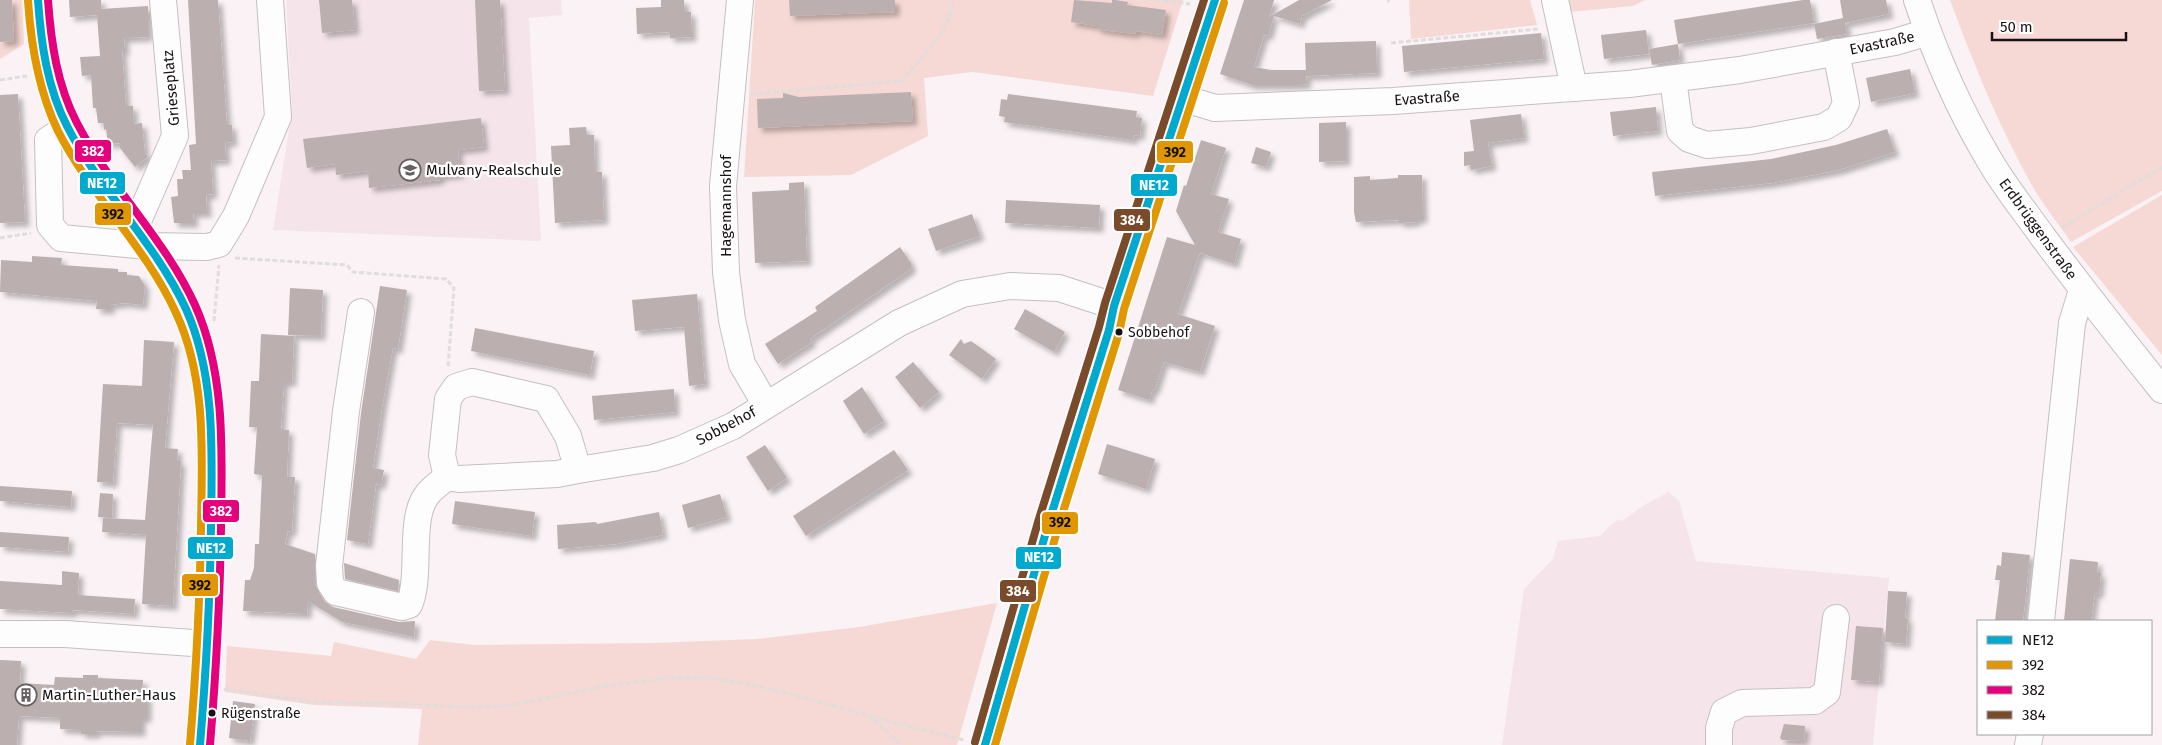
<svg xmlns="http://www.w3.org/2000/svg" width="2162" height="745" viewBox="0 0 2162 745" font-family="'Fira Sans',sans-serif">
<defs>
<filter id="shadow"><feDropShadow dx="4.5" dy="4.5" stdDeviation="2.5" flood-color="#0004"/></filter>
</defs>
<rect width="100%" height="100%" fill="#faf2f4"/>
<g fill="#f5e5ea">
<path d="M286,0H561L562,15L529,18L541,241L273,230L292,110Z"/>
<path d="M1669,492L1679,501L1696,561L1889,578L1873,745H1502L1524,589L1553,559L1558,541L1600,536L1613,523L1620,519L1622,521L1644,505Z"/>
</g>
<g fill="#f6d9d4">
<path d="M0,0H22L24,44L0,59Z"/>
<path d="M755,0H1183L1153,96L973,72L924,78L928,136L851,175L744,177Z"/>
<path d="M1409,0H1530L1537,25L1411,39Z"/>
<path d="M1567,0H1645L1633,6L1569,12Z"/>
<path d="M1950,0H2162V191L2071,242C2059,225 2045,207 2034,189C2000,129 1974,65 1950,0Z"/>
<path d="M2162,195V355L2073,247Z"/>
<path d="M997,603L957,745H418L422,709L314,705L225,692L227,646L331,656L334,642L416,659L430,640L474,645L653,643L757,639L859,627Z"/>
</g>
<g fill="#bcafb0" filter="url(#shadow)">
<path d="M0,0H12L14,41L0,42Z"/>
<path d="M69,0H101V9L148,6V37L124,38L125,51H122L126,106H133L134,124L142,123L145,153L148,157L135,167L120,148V143L108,144L106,129L104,130V123H98L96,108H93L91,75L82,76L80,57L100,56L97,15L70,17Z"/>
<path d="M188,0H218L227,125H232L233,142L225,143L226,160L211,161L213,194L206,195L207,213H193L194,223H174L171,197L178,196L177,179H183L182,170H191L189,145L196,144Z"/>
<path d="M319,0H352L355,30L322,33Z"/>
<path d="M475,0H500L505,90L479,91Z"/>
<path d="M661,0H684L685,12H691L692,37L670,38L669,32L637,34L636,8L661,7Z"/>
<path d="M789,0H895V12L790,16Z"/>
<path d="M1074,0L1112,3V0H1115L1128,2L1127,5L1166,10L1162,35L1136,31L1135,34L1110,31L1097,29V26L1071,22Z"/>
<path d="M1244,0H1274L1269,17L1299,0H1332L1302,16L1300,24L1274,16L1268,36L1264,35L1254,67L1271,70H1306V74L1305,43L1376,41L1377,73L1306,76L1307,84L1299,85H1252L1220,74Z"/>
<path d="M1803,0H1810L1814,23L1678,44L1680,60L1652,65L1649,49L1678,44L1674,20Z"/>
<path d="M1840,0H1886L1889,14L1845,23L1847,34L1817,39L1814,24L1843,18Z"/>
<path d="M1646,30L1649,54L1604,59L1601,35Z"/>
<path d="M1541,33L1544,59L1404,72L1402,46Z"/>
<path d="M1910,69L1915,93L1871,102L1866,78Z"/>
<path d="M911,92L913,121L758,128L757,99L783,98V93L799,97Z"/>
<path d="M18,94L25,222L0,223V95Z"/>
<path d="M1008,94L1137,111L1136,117L1142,118L1140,136L1134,135L1133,140L1004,122L1005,117L999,116L1001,99L1007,100Z"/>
<path d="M1656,107L1658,131L1613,136L1610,112Z"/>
<path d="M1521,114L1524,138L1488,143L1492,166L1471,170L1470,165L1464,166V152L1474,151L1470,120Z"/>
<path d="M481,118L484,147L458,150L460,174L440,176V180L369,188L368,171L336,175L335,164L307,168L303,139Z"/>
<path d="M1346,122V161L1319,162V123Z"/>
<path d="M586,127L587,135H594L595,172H602L604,220L555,223L551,146L570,145L569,128Z"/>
<path d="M1887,129L1895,152L1839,170L1772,183L1655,196L1652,172L1771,159L1836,145Z"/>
<path d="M1201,140L1226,148L1211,194L1229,199L1218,232L1241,239L1234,264L1200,253L1178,314L1215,326L1200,372L1164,362L1155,389L1152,391L1149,400L1118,390L1167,237L1195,245L1176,211L1184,185L1186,186Z"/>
<path d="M1256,147L1271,152L1266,167L1251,163Z"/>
<path d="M1398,175H1422L1423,219H1416V222L1399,223V220L1356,222L1354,212V177L1370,176V180L1398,178Z"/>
<path d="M804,182L807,261L755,263L752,192L789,190V183Z"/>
<path d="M1006,200L1100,205L1099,228L1005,223Z"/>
<path d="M972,214L980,236L936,251L928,229Z"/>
<path d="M900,247L911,263V269L810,339L812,342L778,364L765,344L817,311L815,307Z"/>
<path d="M32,256L62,258L61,265L118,269V272H127V275L139,276L145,286L143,305L124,303L110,305V310L96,309L97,301L0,292L1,260L32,262Z"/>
<path d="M380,286L407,290L398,349L393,348L382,407L373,468L384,470L381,485L376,484L368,544L347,540L361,413Z"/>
<path d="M290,288L323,290L321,336L288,335Z"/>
<path d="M697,294L705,384L689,386L684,327L635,331L632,300Z"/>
<path d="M1025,309L1065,332L1054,352L1014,329Z"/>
<path d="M475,328L594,351L590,375L471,351Z"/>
<path d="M261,334L294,336L292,382H284L281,429L289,430L287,477H295L292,532L288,531L285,544L315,554V584L324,601L333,607L399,622L415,621L414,637L342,622L308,601L307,614L243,611L245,580H250L254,568L255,544H259L262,475L254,474L257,427H249L251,381H259Z"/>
<path d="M961,339L964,344L971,341L996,359L982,379L949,355Z"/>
<path d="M144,340L174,342L165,448L178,449L177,461H181L173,606L142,604L146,535L102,532L103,518L145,520L153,425L117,423L113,483L97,482L103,384L142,386Z"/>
<path d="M913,362L939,392L920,408L895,377Z"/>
<path d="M862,387L884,421L864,434L843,401Z"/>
<path d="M674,389L675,412L594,420L592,396Z"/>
<path d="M1107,444L1155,459L1146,489L1098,474Z"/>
<path d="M765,445L787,478L768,491L746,457Z"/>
<path d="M894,450L908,470L806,536L793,516Z"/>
<path d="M0,486L72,491L71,507L0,501Z"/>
<path d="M100,493L113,494L112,518L98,517Z"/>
<path d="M720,494L727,517L688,528L682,505Z"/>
<path d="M455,501L535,512L532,536L452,524Z"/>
<path d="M659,512L663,535L617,544L558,549L557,525L596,522L597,524Z"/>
<path d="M0,532L69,537L68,552L0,547Z"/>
<path d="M2002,552L2030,555L2023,621H1995L2000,580H1995L1997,565L2001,566Z"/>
<path d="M2070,559L2098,562L2097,573H2101L2099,594L2095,593L2091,621H2064Z"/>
<path d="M344,563L399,580L398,591L345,579Z"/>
<path d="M62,571L79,573L78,595L135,599L134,614L73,610L72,613L0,609V581L62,585Z"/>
<path d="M1888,591L1907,592L1905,618L1908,619L1906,644L1885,642Z"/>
<path d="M1856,626L1883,628L1879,682L1851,680Z"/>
<path d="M0,660L21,661L20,683L54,685L55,677L83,678V675H98V678L143,680L142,694H147V718H141V732L96,731V734H81V730L60,729V718L19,716L17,745H0Z"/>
<path d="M233,701L255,704L250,741L229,738Z"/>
<path d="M1784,724L1805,726L1804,741L1782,740L1780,738Z"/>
</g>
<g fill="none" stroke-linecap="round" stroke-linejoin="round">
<g stroke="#c5bfc1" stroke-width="28">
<g id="minor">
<path d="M38,0C41,45 47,85 67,126C104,200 173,258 197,339C214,396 211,457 211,516C210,592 207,669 200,745"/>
<path d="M740,0L723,186L726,272L732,320L742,364L766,405"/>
<path d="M1555,0L1574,88"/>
<path d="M1917,0C1935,54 1958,107 1987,156C2003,185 2024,210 2043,237C2082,289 2122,340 2162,390"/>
<path d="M1673,79L1680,131L1689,139L1707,145L1751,141L1824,127L1839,118L1846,103L1836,52"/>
<path d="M1182,98L1215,108L1393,101L1629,84L1740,70L1895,42L1928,32"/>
<path d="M68,127L48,140L50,225L61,238L148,246L207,247L219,244L236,216L278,117L270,0"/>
<path d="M135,228L175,136L163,0"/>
<path d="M361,312L346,411L329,566L330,583L336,592L402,607L409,605C422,576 408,519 427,495C432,488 440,483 447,477"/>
<path d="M578,470L557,474L459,479L447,477L442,455L448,399L456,387L472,382L546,399L568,436L578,470L653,458L679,450L733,426L899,323L962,294L1010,286L1059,288L1114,306"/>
<path d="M2041,621L2072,323L2082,290"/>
<path d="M0,634H65L207,644"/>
<path d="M985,745L1048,525L1109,330L1114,306L1215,0"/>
<path d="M1719,745V728L1724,712L1742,703L1815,701L1827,692L1836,618"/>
<path d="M2028,745L2030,734"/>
</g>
</g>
<g stroke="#dfdddd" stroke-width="3" stroke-dasharray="5 2.5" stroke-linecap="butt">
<path d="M1156,0L1190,4"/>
<path d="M1388,0L1389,2"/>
<path d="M1391,43L1539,29"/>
<path d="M0,80L27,76"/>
<path d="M751,94L902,81C922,57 949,32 954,0"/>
<path d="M2062,228L2162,167"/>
<path d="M0,238L31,233"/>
<path d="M235,258L347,265L353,272L446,279L454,288L448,367"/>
<path d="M214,321L219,265"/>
<path d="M224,689L314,702L407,704L451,707H493L518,704L600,687L670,678H710L748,684L787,693L870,716L902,745"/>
<path d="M871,717L964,740"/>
</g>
<use href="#minor" stroke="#fefdfd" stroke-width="26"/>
<g stroke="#fff" stroke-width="11">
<g id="bus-1">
<path d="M38,0C41,43 47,87 67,126C100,191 155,242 186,309C216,376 212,455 211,527C210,600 206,673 200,745"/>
<path d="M985,745L1048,525L1109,330L1114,306L1215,0"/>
</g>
</g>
<g stroke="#fff" stroke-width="11">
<g id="bus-2">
<path d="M28,1C31,45 38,90 58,131C91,196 146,247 176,313C207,379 202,456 201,527C200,600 196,672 190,744"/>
<path d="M995,745L1058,528L1119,333L1124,309L1224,3"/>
</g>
</g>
<g stroke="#fff" stroke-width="11">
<path id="bus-3" d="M48,0C51,42 57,85 77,123C110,187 165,239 195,305C226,374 222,454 221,527C220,600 216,673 210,745"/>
</g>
<g stroke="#fff" stroke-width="11">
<path id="bus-4" d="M975,742L1038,522L1099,327L1105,303L1204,0"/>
</g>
<use href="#bus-1" stroke="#00a9ce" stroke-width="8"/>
<use href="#bus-2" stroke="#e19702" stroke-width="8"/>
<use href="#bus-3" stroke="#e5007d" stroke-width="8"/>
<use href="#bus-4" stroke="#7a4b2a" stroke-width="8"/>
</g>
<defs>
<g id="school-ring" transform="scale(1.125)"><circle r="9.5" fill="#fff" stroke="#676062" stroke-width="1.5"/><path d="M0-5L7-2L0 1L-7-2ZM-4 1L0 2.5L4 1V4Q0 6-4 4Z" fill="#676062"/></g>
<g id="building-ring" transform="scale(1.125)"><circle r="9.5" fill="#fff" stroke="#676062" stroke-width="1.5"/><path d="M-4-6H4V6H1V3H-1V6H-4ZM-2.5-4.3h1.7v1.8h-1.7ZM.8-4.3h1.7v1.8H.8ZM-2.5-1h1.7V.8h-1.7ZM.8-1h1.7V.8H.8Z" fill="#676062"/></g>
</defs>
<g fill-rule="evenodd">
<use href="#school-ring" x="410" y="170"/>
<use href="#building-ring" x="26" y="695"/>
</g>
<g fill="#181214" stroke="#fff" stroke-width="2">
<circle cx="1119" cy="332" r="4.5"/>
<circle cx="212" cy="713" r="4.5"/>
</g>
<g text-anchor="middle" stroke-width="4.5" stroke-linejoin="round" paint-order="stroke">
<g font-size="14" fill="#181214" stroke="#fff" text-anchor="start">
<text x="1128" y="337">Sobbehof</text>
<text x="221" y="718">Rügenstraße</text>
</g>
<g font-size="15" fill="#181214" stroke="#fff">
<text transform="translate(1882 43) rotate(-12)" y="5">Evastraße</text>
<text transform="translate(171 88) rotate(-95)" y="5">Grieseplatz</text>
<text transform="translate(1427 98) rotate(-4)" y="5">Evastraße</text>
<text transform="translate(726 206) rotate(-90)" y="5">Hagemannshof</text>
<text transform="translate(2038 229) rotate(54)" y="5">Erdbrüggenstraße</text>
<text transform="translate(726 426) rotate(-28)" y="5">Sobbehof</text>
</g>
<g font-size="15" fill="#181214" stroke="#fff" text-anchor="start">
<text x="426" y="175">Mulvany-Realschule</text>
<text x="42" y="700">Martin-Luther-Haus</text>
</g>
</g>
<g stroke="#fff" stroke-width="2">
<rect x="74" y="139" width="38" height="24" rx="5" fill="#e5007d"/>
<rect x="1156" y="140" width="38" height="24" rx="5" fill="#e19702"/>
<rect x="79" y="171" width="47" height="24" rx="5" fill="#00a9ce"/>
<rect x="1130" y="173" width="48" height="24" rx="5" fill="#00a9ce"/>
<rect x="94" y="202" width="38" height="24" rx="5" fill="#e19702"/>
<rect x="1113" y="208" width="38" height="24" rx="5" fill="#7a4b2a"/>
<rect x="202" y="499" width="38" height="24" rx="5" fill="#e5007d"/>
<rect x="1041" y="511" width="38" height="24" rx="5" fill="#e19702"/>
<rect x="187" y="536" width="47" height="24" rx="5" fill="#00a9ce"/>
<rect x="1015" y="546" width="47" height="24" rx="5" fill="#00a9ce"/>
<rect x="181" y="573" width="38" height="24" rx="5" fill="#e19702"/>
<rect x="999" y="579" width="38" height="24" rx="5" fill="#7a4b2a"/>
</g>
<g font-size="14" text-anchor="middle" font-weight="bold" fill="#fff">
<text x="93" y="156">382</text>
<text x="102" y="188">NE12</text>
<text x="1154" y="190">NE12</text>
<text x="1132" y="225">384</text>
<text x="221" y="516">382</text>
<text x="211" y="553">NE12</text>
<text x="1039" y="562">NE12</text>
<text x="1018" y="596">384</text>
</g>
<g font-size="14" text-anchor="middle" font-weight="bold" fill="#111">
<text x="1175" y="157">392</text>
<text x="113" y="219">392</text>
<text x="1060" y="527">392</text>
<text x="200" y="590">392</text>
</g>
<rect x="1977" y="620" width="175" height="115" fill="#ffffff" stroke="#a3a0a1"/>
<rect x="1987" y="636" width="25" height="8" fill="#00a9ce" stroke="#a3a0a1"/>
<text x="2022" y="645" font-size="15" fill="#181214">NE12</text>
<rect x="1987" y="661" width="25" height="8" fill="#e19702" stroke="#a3a0a1"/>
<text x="2022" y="670" font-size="15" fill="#181214">392</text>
<rect x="1987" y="686" width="25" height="8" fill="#e5007d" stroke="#a3a0a1"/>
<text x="2022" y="695" font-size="15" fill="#181214">382</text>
<rect x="1987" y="711" width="25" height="8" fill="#7a4b2a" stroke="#a3a0a1"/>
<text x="2022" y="720" font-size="15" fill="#181214">384</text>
<path d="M1992 32v8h134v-8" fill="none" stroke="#181214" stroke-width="2.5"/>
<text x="2000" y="32" font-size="15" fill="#181214" stroke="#ffffff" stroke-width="4" paint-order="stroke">50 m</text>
</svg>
